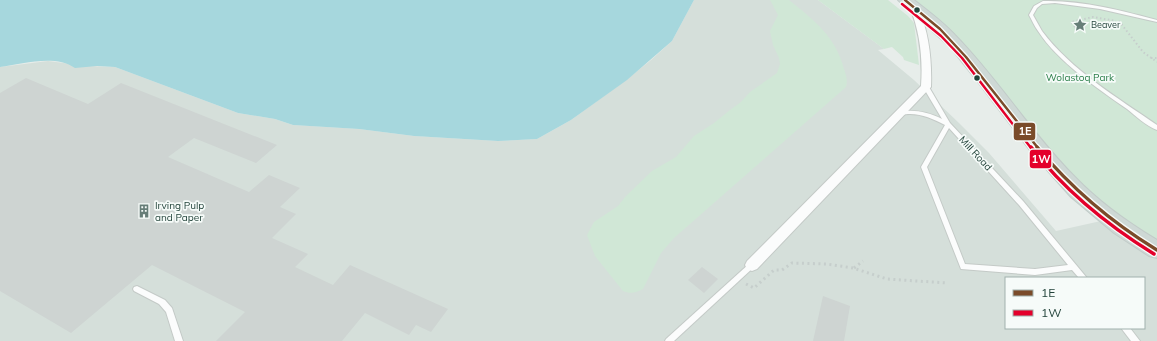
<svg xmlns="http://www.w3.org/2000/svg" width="1157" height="341" viewBox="0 0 1157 341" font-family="Mulish,sans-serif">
<rect width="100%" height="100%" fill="#e7edea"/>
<path fill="#d5dfda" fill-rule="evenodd" d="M694,0H818L884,49L878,50L914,80L959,123L989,153L1056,231L1110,219L1157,250V341H0V67L48,61L88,66L115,67L238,113L275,119L293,125L359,129L414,136L498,141L537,139L571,120L626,80L651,60L672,41ZM1006,278H1144V328H1006Z"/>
<g fill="#d0e7d6">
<path d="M770,0H789C814,20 836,37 844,69C846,75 848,80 846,87L674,238L661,253L643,289C636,293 630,294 623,291L595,256L587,235L594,222L618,206L626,196L652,171L676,157L694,136L714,123L730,110L741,102L750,92L777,73L780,64L779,58L773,45L770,31L778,15Z"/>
<path d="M818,0H888L908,16L914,23L919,65L904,60L903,57L892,47L884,49Z"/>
<path d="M905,0H1157V250L1110,219L987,83Z"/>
</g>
<path fill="#a6d7dd" d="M0,0H694L672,41L627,80L571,120L537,139L498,141L414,136L359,129L293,125L275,119L238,113L115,67L97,66L75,68C55,54 22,64 0,67Z"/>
<g fill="#ced4d2">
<path d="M26,78L88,104L121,83L277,145L256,163L194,138L168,157L249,192L269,175L300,188L280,207L296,214L272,238L308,254L295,267L333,285L350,265L448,309L431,332L416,325L409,335L365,313L342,341H216L245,312L152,265L71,333L0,291V93Z"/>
<path d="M702,267L718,279L704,293L688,280Z"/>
<path d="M823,296L850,306L844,341H813Z"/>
</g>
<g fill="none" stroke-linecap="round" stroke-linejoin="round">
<g stroke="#c4cac7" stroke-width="2">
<g id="lane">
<path d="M1043,1C1081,0 1120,10 1157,20V22L1100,9L1055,3L1042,4L1037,8L1033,15C1036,20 1039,26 1042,31C1071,70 1118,98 1157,125V130C1146,126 1136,116 1127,109C1097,88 1058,62 1038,31C1034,26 1032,20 1029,15L1034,6Z"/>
<path d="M926,85L929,87L950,123L1023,201L1087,278H1079L1072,270L1035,275L961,269L921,167L945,125C933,119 923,114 910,114C905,114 901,116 897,113L898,112C914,109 928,112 942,119L923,87ZM949,128L1019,205L1068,265L1035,269L965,264L927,167Z"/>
<path d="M752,262L754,263L755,265L754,267L674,341H665L666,339L750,263Z"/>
<path d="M137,286L165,300L172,308L183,341H175L166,312L159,304L134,291L133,289L134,287Z"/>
<path d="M1121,328H1130L1140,341H1131Z"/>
</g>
</g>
<g stroke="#c4cac7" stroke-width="2">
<path id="street" d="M914,4L918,7C929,33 932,59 931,87L757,269L752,271L747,269L745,265L747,261L921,86C923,58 920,33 910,7Z"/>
</g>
<g stroke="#c2ccc9" stroke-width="2">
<path id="primary" d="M898,0H914C928,11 943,22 955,35C999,80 1031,133 1075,177C1099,202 1127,222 1157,240V258L1149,256L1114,233L1071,197L1032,153L978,82L950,47Z"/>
</g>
<g stroke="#c6cecc" stroke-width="2" stroke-dasharray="1.5 2.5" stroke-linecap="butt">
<path d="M1119,21L1143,52L1157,62"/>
<path d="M1075,27L1071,22L1093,17L1116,21"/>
<path d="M1151,58H1157"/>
</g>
<g stroke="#c6cecc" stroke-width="3" stroke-dasharray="2 3.5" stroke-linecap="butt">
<path d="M854,268L863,261"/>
<path d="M746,284L754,288L774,270H782L792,263L827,264L853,268L887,279L947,283"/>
</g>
<use href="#lane" fill="#fbfcfc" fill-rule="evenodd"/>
<use href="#street" fill="#fbfcfc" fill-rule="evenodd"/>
<use href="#primary" fill="#ced8d5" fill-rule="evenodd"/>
<g stroke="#f6fbf9" stroke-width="5">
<path id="bus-1-far1" d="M905,0L940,29L966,57L1038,148"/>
</g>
<g stroke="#f6fbf9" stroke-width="6">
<path id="bus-1" d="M1037,147C1072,189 1111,222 1157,250"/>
</g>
<g stroke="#f6fbf9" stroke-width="5">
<path id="bus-2-far1" d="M902,4L941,36L962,58L1031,148"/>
</g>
<g stroke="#f6fbf9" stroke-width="6">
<path id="bus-2" d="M1031,147C1065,191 1107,225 1154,254"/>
</g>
<use href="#bus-1-far1" stroke="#7a4b2a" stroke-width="2.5"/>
<use href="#bus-1" stroke="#7a4b2a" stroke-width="3.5"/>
<use href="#bus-2-far1" stroke="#e4002b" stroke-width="2.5"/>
<use href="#bus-2" stroke="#e4002b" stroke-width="3.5"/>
</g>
<defs>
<g id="sight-bare" transform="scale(1.08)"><path d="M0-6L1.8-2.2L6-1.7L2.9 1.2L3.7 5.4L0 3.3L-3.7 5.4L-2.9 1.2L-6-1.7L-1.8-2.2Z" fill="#677e78" stroke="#f6fbf9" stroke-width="2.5" paint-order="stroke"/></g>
<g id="building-bare" transform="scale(1.08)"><path d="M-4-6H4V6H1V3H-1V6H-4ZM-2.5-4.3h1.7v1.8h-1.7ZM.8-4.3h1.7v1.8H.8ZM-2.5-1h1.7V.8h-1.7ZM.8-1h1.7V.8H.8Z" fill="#677e78" stroke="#f6fbf9" stroke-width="2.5" paint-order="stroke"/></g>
</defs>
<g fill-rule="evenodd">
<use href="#sight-bare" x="1080" y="25"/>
<use href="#building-bare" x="144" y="211"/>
</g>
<g fill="#22433a" stroke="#f6fbf9" stroke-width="1.5">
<circle cx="917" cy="10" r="3.5"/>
<circle cx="977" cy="78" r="3.5"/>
</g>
<g text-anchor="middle" stroke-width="3.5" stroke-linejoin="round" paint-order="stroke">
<g font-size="9" fill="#22433a" stroke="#f6fbf9" text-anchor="start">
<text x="1091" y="28">Beaver</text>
</g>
<g font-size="10" fill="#297e48" stroke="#f6fbf9">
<text x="1080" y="81">Wolastoq Park</text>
</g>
<g font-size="10" fill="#22433a" stroke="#f6fbf9">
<text transform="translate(976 153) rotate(47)" y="4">Mill Road</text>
</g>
<g font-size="10" fill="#22433a" stroke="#f6fbf9" text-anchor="start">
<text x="155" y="209">Irving Pulp<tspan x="155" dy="12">and Paper</tspan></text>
</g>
</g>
<g stroke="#f6fbf9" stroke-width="1.5">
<rect x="1013" y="122" width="23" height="19" rx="4" fill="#7a4b2a"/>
<rect x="1029" y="149" width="23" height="20" rx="4" fill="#e4002b"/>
</g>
<g font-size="11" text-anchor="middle" font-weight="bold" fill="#fff">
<text x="1025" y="135">1E</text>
<text x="1041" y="163">1W</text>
</g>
<rect x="1005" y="277" width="140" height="52" fill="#f6fbf9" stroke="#a1b1ad"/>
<rect x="1013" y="290" width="20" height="6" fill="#7a4b2a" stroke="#a1b1ad"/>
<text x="1041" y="297" font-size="12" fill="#22433a">1E</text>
<rect x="1013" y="310" width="20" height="6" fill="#e4002b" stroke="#a1b1ad"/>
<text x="1041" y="317" font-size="12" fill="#22433a">1W</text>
</svg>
